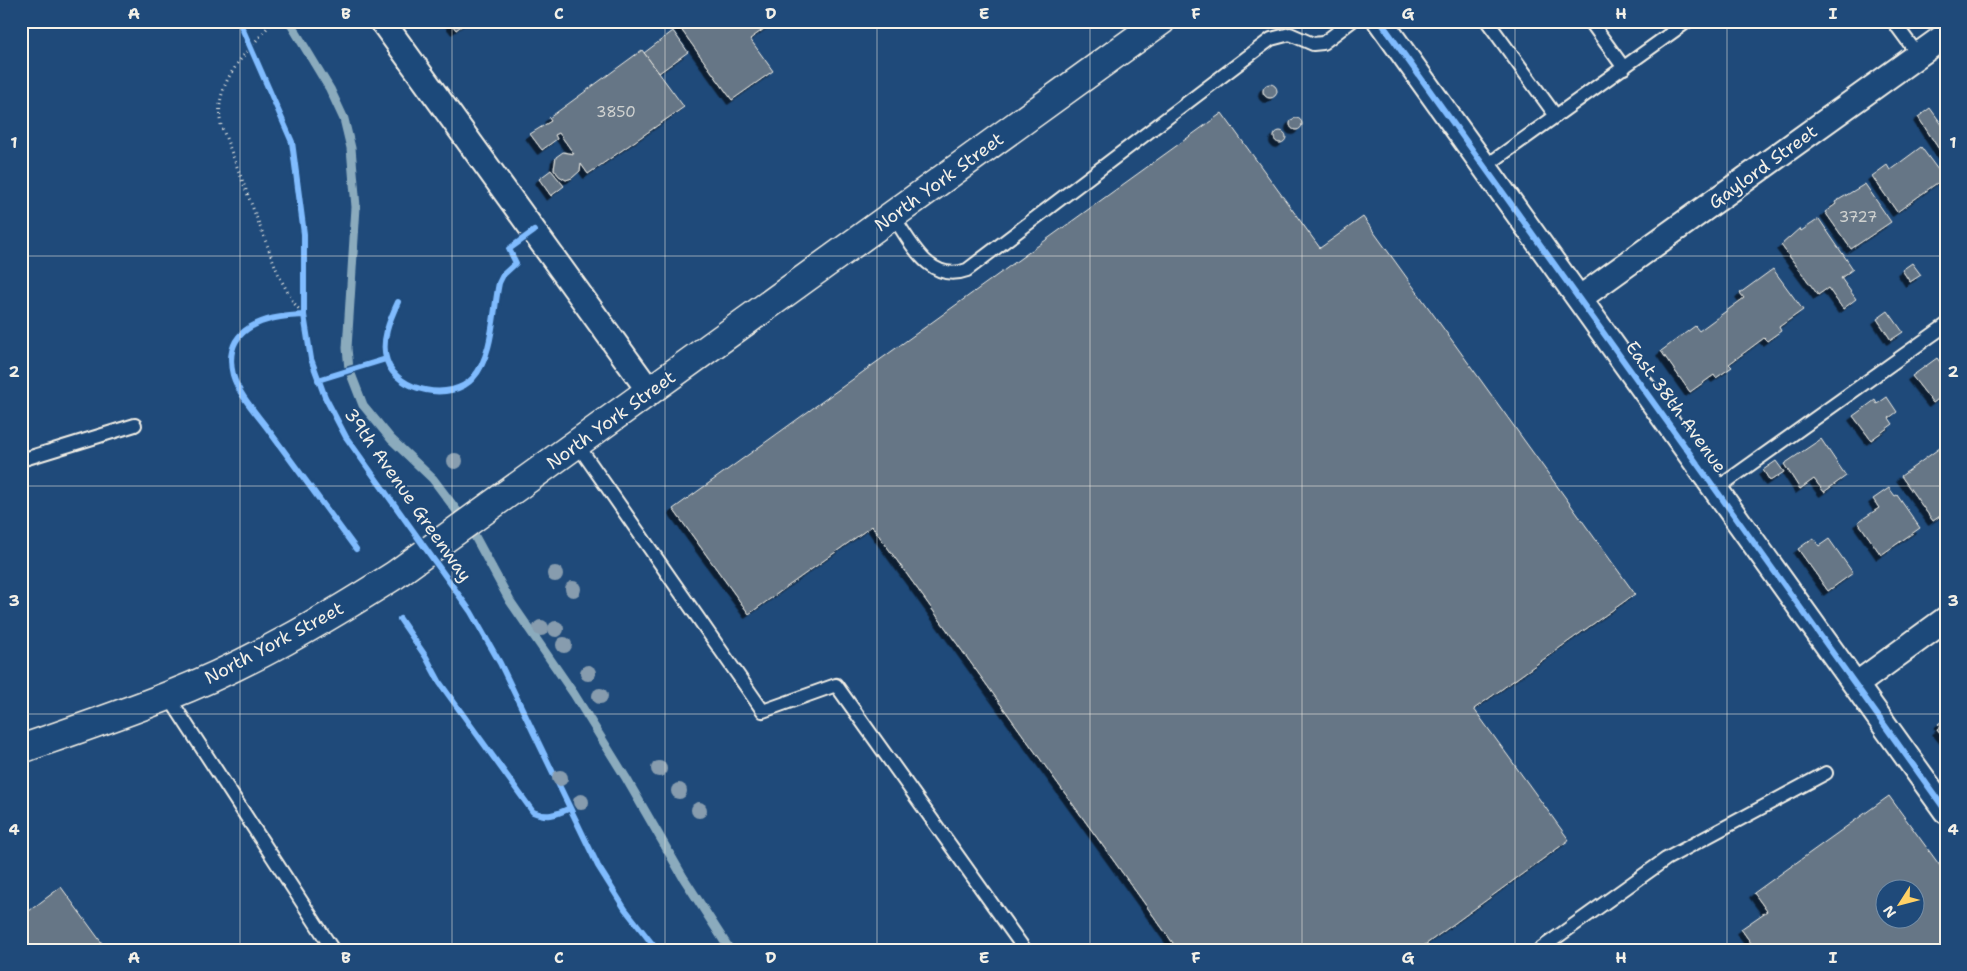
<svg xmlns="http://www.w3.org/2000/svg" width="1967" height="971" viewBox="0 0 1967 971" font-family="'Shantell Sans',sans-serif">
<defs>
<filter id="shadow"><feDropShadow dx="-4.5" dy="4.5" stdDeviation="0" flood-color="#0009"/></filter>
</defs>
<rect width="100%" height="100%" fill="#1f4a7a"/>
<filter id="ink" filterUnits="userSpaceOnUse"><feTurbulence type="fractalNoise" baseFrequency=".02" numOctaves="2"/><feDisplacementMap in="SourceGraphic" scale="10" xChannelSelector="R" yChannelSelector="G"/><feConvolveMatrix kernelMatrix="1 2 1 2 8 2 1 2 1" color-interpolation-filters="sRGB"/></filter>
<g filter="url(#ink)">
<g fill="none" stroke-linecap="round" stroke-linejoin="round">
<path stroke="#8babbd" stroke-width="9" d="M289,21L330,89L344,119L351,148L356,207L347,348L349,369L363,405L391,439L433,479L472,531L510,601L574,694L626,778L683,877L730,950"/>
</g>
<g fill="#667686" stroke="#f4f1e8" fill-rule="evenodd" filter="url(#shadow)">
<path d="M449,21H468L456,30Z"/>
<path d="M675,21H775L750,39L773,71L732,100Z"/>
<path d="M673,31L688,52L659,73L644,53Z"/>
<path d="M642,50L684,107L588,174L581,164L580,171L572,178L566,180L559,176L554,169L556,157L563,152L574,154L559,133L555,135L557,139L542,150L530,134L551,121L549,118Z"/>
<circle cx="1270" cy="91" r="7"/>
<path d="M1930,108L1943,126L1946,124V160L1918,117Z"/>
<path d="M1222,113L1320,248L1363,217L1635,594L1474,709L1569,840L1418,950H1178L872,526L749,614L673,509Z"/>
<circle cx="1296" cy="124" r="6"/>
<circle cx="1280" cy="137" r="6"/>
<path d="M1921,147L1944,178L1897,212L1872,176L1887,165L1890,170Z"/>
<path d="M551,170L564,186L551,196L539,179Z"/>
<path d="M1865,184L1891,222L1851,249L1825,212L1836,204L1835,202Z"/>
<path d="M1819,219L1853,269L1841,278L1856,299L1843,309L1828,288L1818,295L1781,245L1800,228L1801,231Z"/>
<path d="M1912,263L1921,275L1910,282L1902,270Z"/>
<path d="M1773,269L1803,310L1779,327L1781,331L1767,341L1764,338L1729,364L1732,367L1716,378L1714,375L1690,392L1661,351L1695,326L1699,331L1744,298L1740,293Z"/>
<path d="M1888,311L1903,332L1891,340L1877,319Z"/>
<path d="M1937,358L1946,370V393L1933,403L1912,376Z"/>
<path d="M1887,397L1897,412L1889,418L1893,424L1871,440L1853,416L1875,400L1877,404Z"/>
<path d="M1821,439L1846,476L1824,492L1814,479L1800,489L1784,464Z"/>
<path d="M1944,445L1946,512L1933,521L1901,476Z"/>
<path d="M1776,461L1784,472L1770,481L1763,470Z"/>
<path d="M1889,488L1895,496L1897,495L1920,528L1881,555L1858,522L1879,508L1873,499Z"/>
<path d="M1813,538L1819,546L1829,539L1853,573L1828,591L1798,549Z"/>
<path d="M1946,718V741L1937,730L1941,727L1938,724Z"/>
<path d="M1889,796L1946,874V950H1756L1741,929L1767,911L1754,893ZM1884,888H1914V918H1884Z"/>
<path d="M61,887L107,950H21V917Z"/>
</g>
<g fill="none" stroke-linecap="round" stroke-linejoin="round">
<g stroke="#f4f1e8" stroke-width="16">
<g id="service">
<path d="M1487,21L1556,116"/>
<path d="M1590,21L1624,68"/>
<path d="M1893,21L1918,55"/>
<path d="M1486,166L1688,21"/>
<path d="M893,216C911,242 929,284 967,270L1271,39L1290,34L1313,44L1323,43L1352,21"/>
<path d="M577,444L763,711L836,685L1025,950"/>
<path d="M21,460L135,425"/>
<path d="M1716,489L1946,325"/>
<path d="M168,696L333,950"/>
<path d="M1539,950L1666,859L1826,773"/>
</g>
</g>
<g stroke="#f4f1e8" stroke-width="28">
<g id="minor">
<path d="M382,21L650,392"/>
<path d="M1380,21L1946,811"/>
<path d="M1580,298L1946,35"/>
<path d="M1857,684L1946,619"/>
</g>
</g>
<g stroke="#f4f1e8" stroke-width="31">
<path id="secondary" d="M21,749C70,732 120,715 168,696C248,665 323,621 395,575L1161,21"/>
</g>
<path stroke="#f4f1e8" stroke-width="3" stroke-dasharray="1 4" stroke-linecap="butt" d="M273,21C248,52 212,81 221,125L279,276L293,302L304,315"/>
<use href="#service" stroke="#1f4a7a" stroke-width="12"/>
<use href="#minor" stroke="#1f4a7a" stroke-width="24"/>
<use href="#secondary" stroke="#1f4a7a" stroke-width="28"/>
<g stroke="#1f4a7a" stroke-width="9">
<g id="cycleway">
<path d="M239,21L292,142L304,234V315L311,359L325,397L346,437L471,612L500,663L598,866L625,909L657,950"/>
<path d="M1380,21L1946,811"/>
<path d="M398,302C390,319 380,342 387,361C397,392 452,402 473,378C493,357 493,311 499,283L503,275L516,263L509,249L534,231"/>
<path d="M304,315C268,316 221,326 233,375C239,396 258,415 270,432C299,471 327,510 356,549"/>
<path d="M318,380L386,359"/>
<path d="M400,619L426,657L440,683L533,812C547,818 555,815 568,809"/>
</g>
</g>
<use href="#cycleway" stroke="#80bcff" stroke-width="6"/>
</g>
<g fill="#879cae">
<circle cx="455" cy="461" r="8"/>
<circle cx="555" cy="574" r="8"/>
<circle cx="573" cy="589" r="8"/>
<circle cx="541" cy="628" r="8"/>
<circle cx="556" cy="629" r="8"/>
<circle cx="564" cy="645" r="8"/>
<circle cx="588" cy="673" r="8"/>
<circle cx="600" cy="696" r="8"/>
<circle cx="659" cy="769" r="8"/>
<circle cx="560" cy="778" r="8"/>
<circle cx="679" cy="791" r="8"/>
<circle cx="581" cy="802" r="8"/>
<circle cx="699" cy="810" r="8"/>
</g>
</g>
<path fill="none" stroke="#f4f1e8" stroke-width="1" stroke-opacity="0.55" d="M240,21V950M452,21V950M665,21V950M877,21V950M1090,21V950M1302,21V950M1515,21V950M1727,21V950M21,256H1946M21,486H1946M21,714H1946"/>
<g text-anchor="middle" stroke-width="4" stroke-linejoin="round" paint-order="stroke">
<g font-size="15" fill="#d0d2d0">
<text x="616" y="117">3850</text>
<text x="1858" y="222">3727</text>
</g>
<g font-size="18" fill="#f4f1e8" stroke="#1f4a7a">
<text transform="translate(1763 167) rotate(-36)" y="6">Gaylord Street</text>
<text transform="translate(939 182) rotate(-36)" y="6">North York Street</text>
<text transform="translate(1676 407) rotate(54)" y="6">East 38th Avenue</text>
<text transform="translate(611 420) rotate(-36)" y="6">North York Street</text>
<text transform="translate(408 495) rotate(55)" y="6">39th Avenue Greenway</text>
<text transform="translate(274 643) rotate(-28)" y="6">North York Street</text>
</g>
</g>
<rect width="1967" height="971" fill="none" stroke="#1f4a7a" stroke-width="55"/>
<g transform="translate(1900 904) rotate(234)"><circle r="24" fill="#1f4a7a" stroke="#748da6"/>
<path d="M0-4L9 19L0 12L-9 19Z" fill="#ffd166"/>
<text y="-8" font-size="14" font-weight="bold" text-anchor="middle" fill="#f4f1e8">N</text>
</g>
<rect x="28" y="28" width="1912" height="916" fill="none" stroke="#f4f1e8" stroke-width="2"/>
<g font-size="16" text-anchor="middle" font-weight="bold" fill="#f4f1e8">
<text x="134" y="19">A</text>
<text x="346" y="19">B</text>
<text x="559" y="19">C</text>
<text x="771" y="19">D</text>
<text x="984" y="19">E</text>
<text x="1196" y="19">F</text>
<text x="1408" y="19">G</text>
<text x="1621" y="19">H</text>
<text x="1833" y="19">I</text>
<text x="14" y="148">1</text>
<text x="1953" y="148">1</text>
<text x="14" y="377">2</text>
<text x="1953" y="377">2</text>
<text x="14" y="606">3</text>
<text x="1953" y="606">3</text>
<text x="14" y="835">4</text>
<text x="1953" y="835">4</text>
<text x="134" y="963">A</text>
<text x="346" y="963">B</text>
<text x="559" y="963">C</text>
<text x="771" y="963">D</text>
<text x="984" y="963">E</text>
<text x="1196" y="963">F</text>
<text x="1408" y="963">G</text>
<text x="1621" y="963">H</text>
<text x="1833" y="963">I</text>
</g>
</svg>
